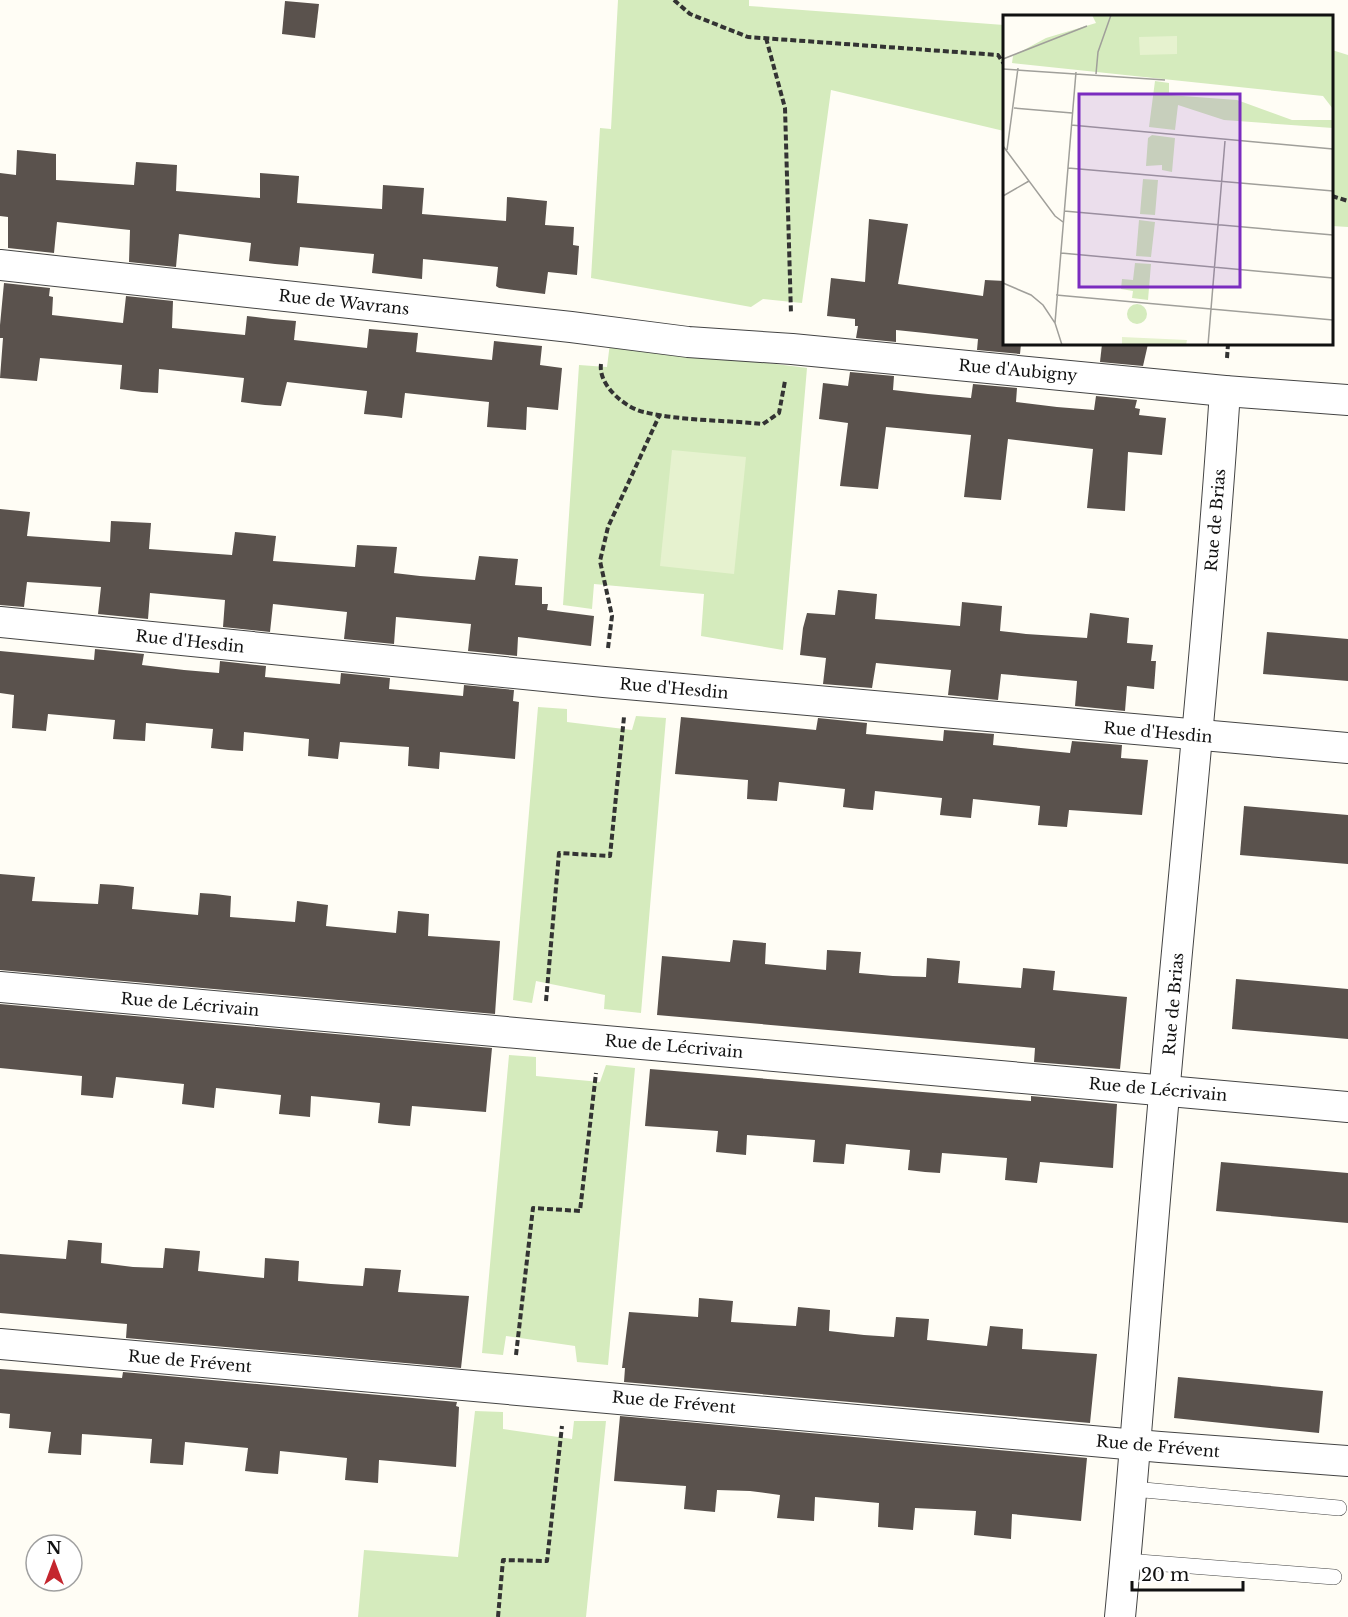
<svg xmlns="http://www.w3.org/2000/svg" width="1348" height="1617" viewBox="0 0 1348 1617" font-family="'Libre Baskerville',serif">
<rect width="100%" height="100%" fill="#fffdf5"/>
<g fill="#d5ebbd">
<path d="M618,0H749V6L1004,25V131L831,90L802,303L763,299L751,307L591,278L600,128L611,129Z"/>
<path d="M1332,50L1348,55V227L1332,226Z"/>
<path d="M610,343L807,368L783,650L701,636L704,594L594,584L592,609L563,605L579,365L607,367Z"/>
<path d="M538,707L567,709V722L632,730L636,716L666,718L641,1013L604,1009L605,995L536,981L532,1003L513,1000Z"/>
<path d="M509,1055L536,1057V1076L600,1082L606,1065L635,1068L608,1365L577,1362L575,1346L506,1336L503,1355L482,1353Z"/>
<path d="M475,1411L503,1412V1429L572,1439L574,1421H606L586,1617H358L364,1550L458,1557Z"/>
</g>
<path fill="#e6f2cf" d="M672,450L746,457L734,574L660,566Z"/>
<g fill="#5a524d">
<path d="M285,1L319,4L315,38L282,34Z"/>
<path d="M17,150L56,154V180L134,185L136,162L177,165L176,191L260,198V173L299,176L297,203L382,209L383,185L424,188L422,214L506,221L507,197L547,201L545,225L574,227L573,245L579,246L577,275L548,272L545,294L499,288L496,286L498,267L423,259L422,279L372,273L374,254L300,247L298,266L275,264L249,261L251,243L179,234L176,267L129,262L130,230L57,222L54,253L8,248V217L0,216V173L16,175Z"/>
<path d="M869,219L908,224L898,284L983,296L985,280L1005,281V344H1021L1020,354L977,350L978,339L925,333L896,330V342L856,338L858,326H855V319L827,316L831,278L865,282Z"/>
<path d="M4,283L50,288L49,296L53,297L52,315L123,323L126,296L173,301L172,328L245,335L247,316L272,319L296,321L294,340L367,348L369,329L418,333L416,352L492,360L494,341L542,346L540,365L562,368L558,410L527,407L526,430L487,427L489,402L405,393L402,418L386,416L364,414L367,391L287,382L281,406L265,405L241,402L244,378L159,369L158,393L142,392L120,389L122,365L40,358L37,381L0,378L3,338H0V325Z"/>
<path d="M1102,344H1148L1143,366L1100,362Z"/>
<path d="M850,372L894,376L893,390L928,394L971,398L973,384L1017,388L1016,402L1057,407L1094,410L1096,396L1137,400L1135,408L1140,409L1139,415L1166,418L1162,455L1128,452L1125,511L1087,508L1093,449L1008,439L1001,500L964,497L971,435L886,427L878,489L840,486L848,423L819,419L823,383L848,386Z"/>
<path d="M0,509L30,512L27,536L110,542L111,521L151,523L149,549L232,555L235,532L276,536L273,561L355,567L357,545L397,547L394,573L420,576L475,580L479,556L518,559L515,585L542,587V604H548L547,610L594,616L591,646L518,637L517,656L468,651L471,624L396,617L394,644L344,639L347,612L273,604L270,632L223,627L225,600L150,593L148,619L98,614L101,587L27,582L24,607L0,605Z"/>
<path d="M838,590L877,594L875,619L902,621L960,626L962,602L1002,606L1000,631L1026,634L1087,638L1090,613L1129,618L1127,643L1153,645L1151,661H1156L1154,689L1127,686L1125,711L1075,706L1077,681L1001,674L998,700L948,695L951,670L876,663L872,688L823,684L826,658L800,655L803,628L807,613L835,615Z"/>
<path d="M1267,632L1348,639V681L1263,674Z"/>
<path d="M95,649L144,654L142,665L184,670L219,673L220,661L266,666L265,677L308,681L340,684L341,673L390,678L389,689L463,696L464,685L514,690L513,701L519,702L515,759L440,752L439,769L408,766L409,747L340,742L338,759L308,756L309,739L244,732L243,751L228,750L211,748L213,729L146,723L145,741L113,739L115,720L48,714L46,731L12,728L14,695L0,693V651L94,660Z"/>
<path d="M681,717L816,730L818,718L867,723L866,734L943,741L944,730L994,734L993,745L1070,753L1072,741L1122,745L1121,758L1148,760L1142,815L1069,810L1067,827L1038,825L1040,806L973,799L971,818L940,815L942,798L875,791L873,810L859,809L843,807L845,789L779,782L777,801L747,799L748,780L675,774Z"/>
<path d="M1244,806L1348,815V864L1240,855Z"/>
<path d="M0,874L35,877L32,901L98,904L100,884L117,885L134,887L132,909L198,915L200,893L215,894L231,896L230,917L295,922L297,901L328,905L326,926L396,933L398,911L429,914L428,936L500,941L495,1014L0,970Z"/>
<path d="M733,940L766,943L765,964L795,967L826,970L827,950L861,952L859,973L893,976L926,977L927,958L960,961L958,983L1021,988L1023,968L1055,971L1053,990L1127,997L1120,1069L1034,1062L1035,1048L657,1015L662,956L730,962Z"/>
<path d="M1236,979L1348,989V1039L1232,1029Z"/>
<path d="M0,1004L492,1048L486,1112L412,1106L410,1126L396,1125L378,1123L380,1103L311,1096L310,1117L279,1114L281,1095L216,1088L214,1108L182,1104L184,1084L116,1077L113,1098L81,1095L82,1076L0,1068Z"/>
<path d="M650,1069L1031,1101V1096L1117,1104L1113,1168L1040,1162L1037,1183L1005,1180L1007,1158L942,1153L940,1173L925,1172L908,1170L910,1150L846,1144L844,1164L813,1162L815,1140L747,1135L746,1155L716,1152L718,1131L645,1126Z"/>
<path d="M1221,1162L1348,1173V1223L1216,1211Z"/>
<path d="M68,1240L102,1243L101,1263L133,1267L163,1268L165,1248L200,1251L198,1271L264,1278L265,1258L299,1261L298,1281L331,1284L363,1286L365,1268L401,1270L398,1292L469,1296L461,1368L126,1338L127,1324L0,1313V1254L66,1259Z"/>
<path d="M699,1298L733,1301L731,1322L796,1326L798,1307L830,1310L829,1331L864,1335L894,1337L896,1317L929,1319L927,1340L987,1346L990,1326L1023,1329L1022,1349L1097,1354L1090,1423L624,1382L625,1368H622L629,1312L698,1317Z"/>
<path d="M0,1369L122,1378L123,1372L457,1402L456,1406L459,1407L456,1467L379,1460L378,1483L345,1480L347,1458L280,1451L278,1474L264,1473L245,1471L248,1448L185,1442L183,1465L150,1463L152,1439L82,1434L81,1455L48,1453L51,1432L9,1428L10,1414L0,1413Z"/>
<path d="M1178,1377L1323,1391L1319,1433L1174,1418Z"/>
<path d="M620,1416L1087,1458L1081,1521L1012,1514L1011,1539L974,1535L976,1511L915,1508L913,1530L878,1527L879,1503L815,1497L814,1521L777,1518L780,1495L750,1491L717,1490L715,1512L684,1509L686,1486L614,1481Z"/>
</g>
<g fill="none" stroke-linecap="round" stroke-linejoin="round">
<g stroke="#444" stroke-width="16">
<g id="lane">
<path d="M1133,1489L1339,1508"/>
<path d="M1126,1561L1334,1577"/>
</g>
</g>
<g stroke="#444" stroke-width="32">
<g id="street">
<path d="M0,265L571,327L688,342L792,349L1225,391L1348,400"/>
<path d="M0,622L604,682L1348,748"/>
<path d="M0,987L1348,1107"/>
<path d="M0,1344L1160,1447L1348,1461"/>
<path d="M1120,1617C1136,1451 1147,1284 1162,1118C1183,875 1209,633 1225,391"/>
</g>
</g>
<g stroke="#333" stroke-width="4" stroke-dasharray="6 3" stroke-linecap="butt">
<path d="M674,0L690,14L748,37L998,55L1004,64"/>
<path d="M766,38L785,108L791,314"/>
<path d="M1332,196L1348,201"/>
<path d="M1227,358L1228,344"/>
<path d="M601,364C598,385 625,408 644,412C681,421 725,420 763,424L779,413L785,381"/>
<path d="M608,648L612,616L600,561L608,527L660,414"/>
<path d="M546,1001L559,853L610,856L624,717"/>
<path d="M516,1355L533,1208L580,1211L596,1073"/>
<path d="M498,1617L503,1560L547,1561L562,1426"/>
</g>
<use href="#lane" stroke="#fff" stroke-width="15"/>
<use href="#street" stroke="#fff" stroke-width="30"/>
</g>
<g text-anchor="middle" stroke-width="6" stroke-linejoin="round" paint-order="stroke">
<g font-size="16" fill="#111" stroke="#fff">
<text transform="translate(344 302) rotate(6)" y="6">Rue de Wavrans</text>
<text transform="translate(1018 370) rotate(5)" y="6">Rue d'Aubigny</text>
<text transform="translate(1215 520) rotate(-85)" y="6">Rue de Brias</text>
<text transform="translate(190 641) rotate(6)" y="6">Rue d'Hesdin</text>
<text transform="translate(674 688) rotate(5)" y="6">Rue d'Hesdin</text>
<text transform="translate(1158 732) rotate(5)" y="6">Rue d'Hesdin</text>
<text transform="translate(190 1004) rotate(5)" y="6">Rue de Lécrivain</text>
<text transform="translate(1173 1004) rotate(-85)" y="6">Rue de Brias</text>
<text transform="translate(674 1046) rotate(5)" y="6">Rue de Lécrivain</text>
<text transform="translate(1158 1089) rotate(5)" y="6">Rue de Lécrivain</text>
<text transform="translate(190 1361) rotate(5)" y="6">Rue de Frévent</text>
<text transform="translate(674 1402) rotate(5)" y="6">Rue de Frévent</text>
<text transform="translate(1158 1446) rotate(5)" y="6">Rue de Frévent</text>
</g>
</g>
<g transform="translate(1003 15)">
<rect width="330" height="330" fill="#fffdf5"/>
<path d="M89,0H330V94L320,81L9,48L10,41L43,23L93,8ZM152,66L166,68V80L234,85L289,105H330V113L221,105L175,90L172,115L146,112ZM149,120L172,123L169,157L159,155V150L143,151L145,123ZM140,164L155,165L152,200L137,199ZM136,205L152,207L148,242L133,241ZM132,248L148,249L145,285L129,283L130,276L118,274L119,264L130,265ZM124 299a10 10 0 1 1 20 0a10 10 0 1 1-20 0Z" fill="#d5ebbd"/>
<path d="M174,21V39L137,40L136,22ZM119,322L184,325L183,330H119Z" fill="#e6f2cf"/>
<path fill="none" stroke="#a09f9a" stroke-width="1.5" d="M0,44L84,11M0,54L162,65M93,59L95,37L108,0M11,93L69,98M68,110L330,134M0,131L52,201L60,207M4,135L15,53M65,153L330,176M0,181L26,166M61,196L330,220M58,238L330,263M0,268L28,280L40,290L52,308L59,330M53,280L330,305M52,308L73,57M205,330L222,126"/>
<path fill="#7b2cbf" fill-opacity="0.15" stroke="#7b2cbf" stroke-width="3" d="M76,79H237V272H76Z"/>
<rect width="330" height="330" fill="none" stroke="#111" stroke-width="3"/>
</g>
<g transform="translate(54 1563)"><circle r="28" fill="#ffffff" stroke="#a0a0a0" stroke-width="1.5"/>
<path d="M0-4.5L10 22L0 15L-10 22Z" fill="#c4262e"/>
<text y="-9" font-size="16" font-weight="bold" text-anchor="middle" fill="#111111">N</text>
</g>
<path d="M1132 1581v9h111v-9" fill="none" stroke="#111111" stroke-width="3"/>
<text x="1141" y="1581" font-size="18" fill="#111111" stroke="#ffffff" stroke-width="4.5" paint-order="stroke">20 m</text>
</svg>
